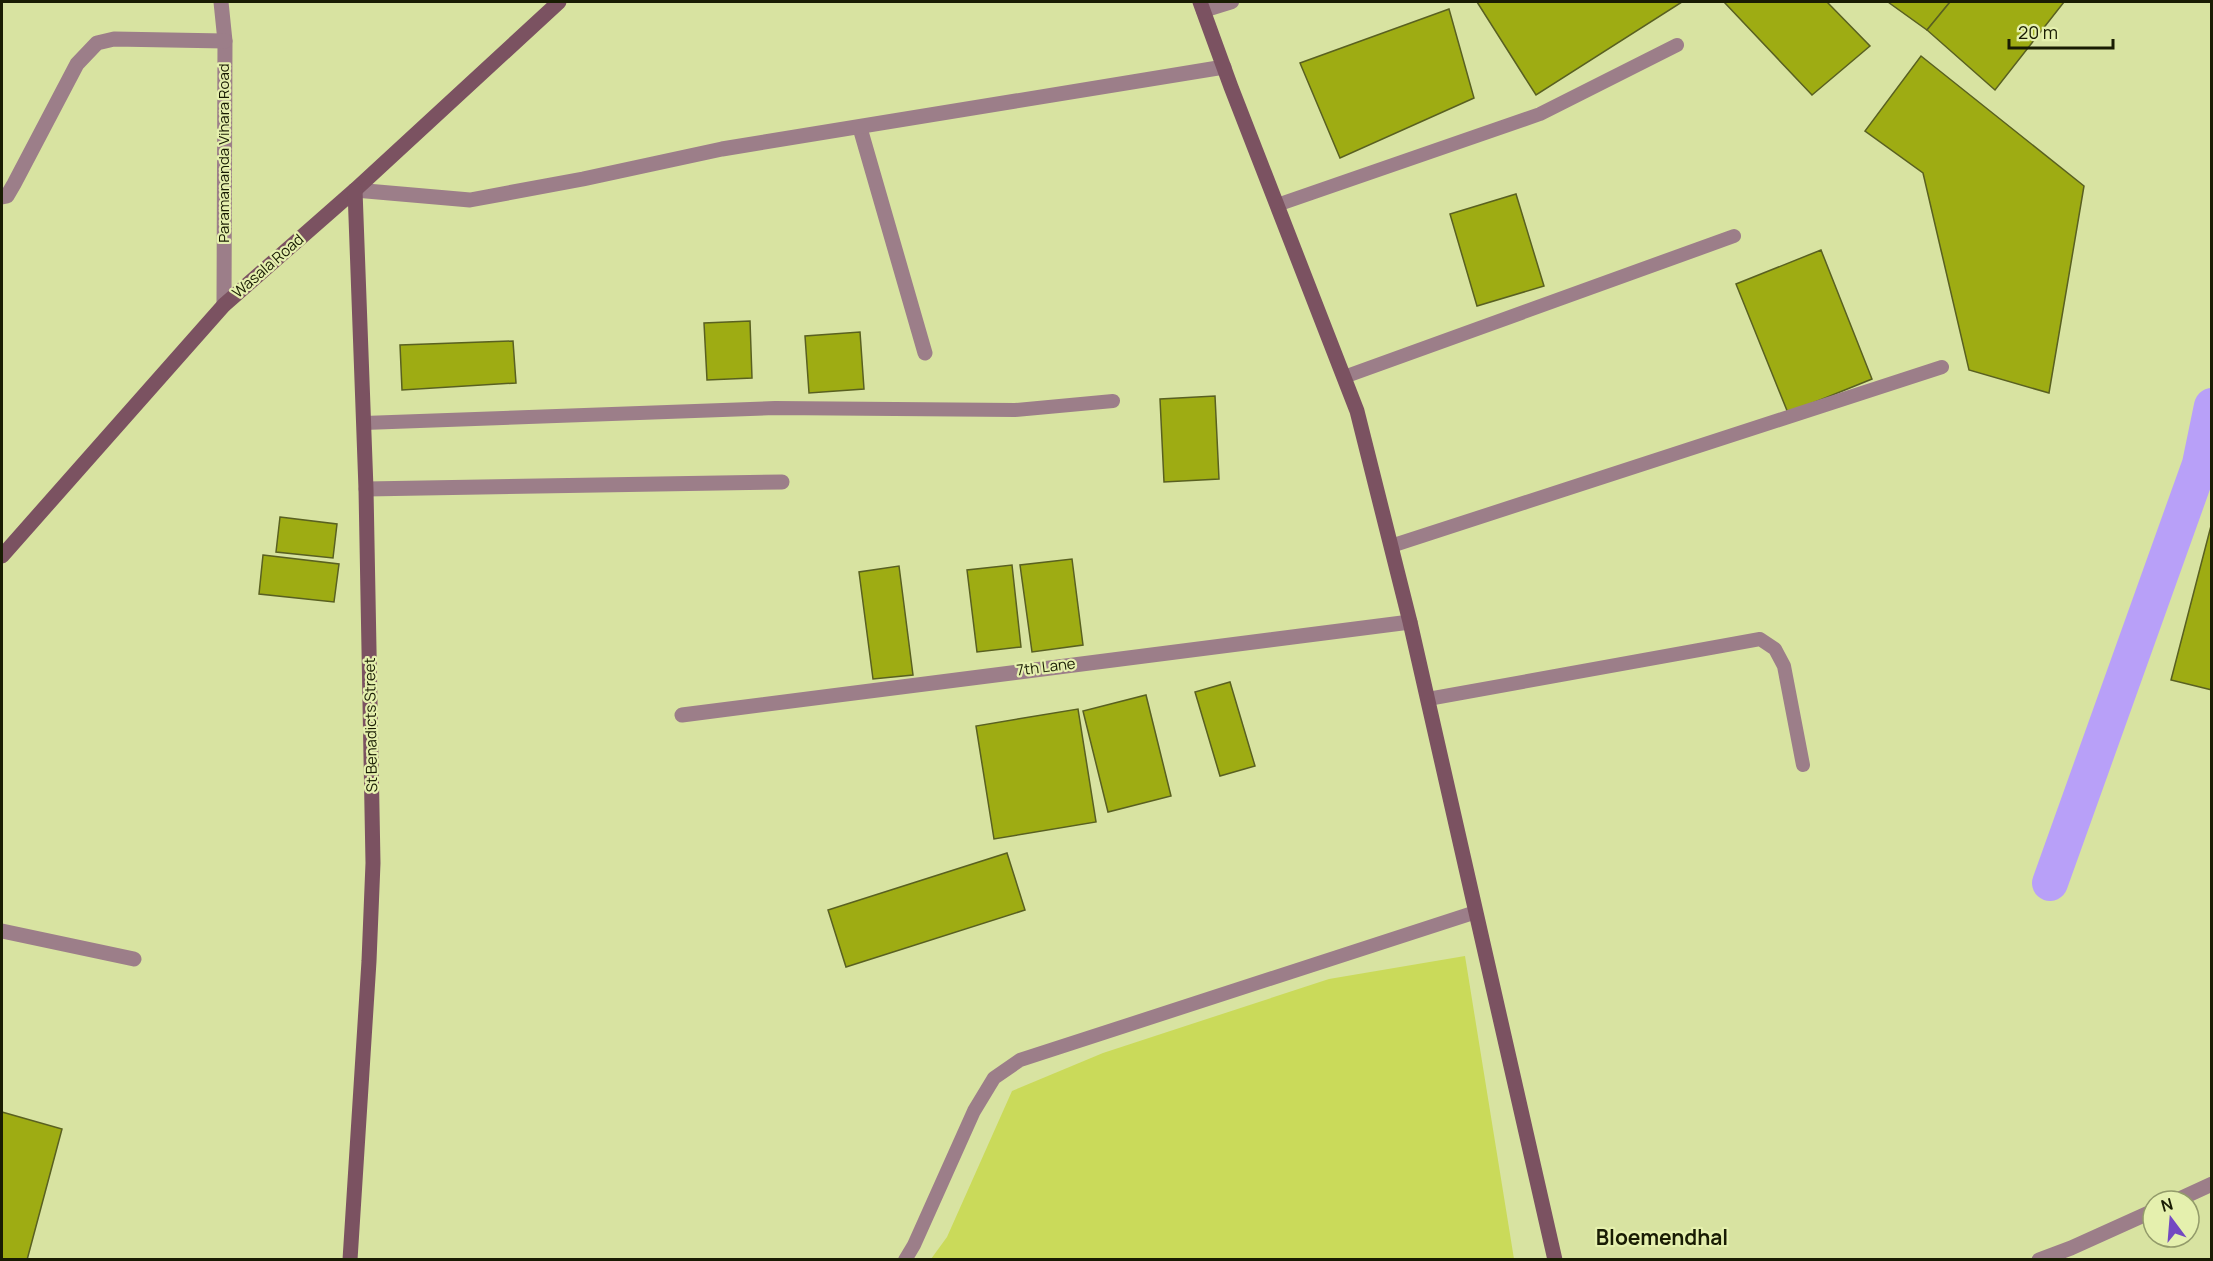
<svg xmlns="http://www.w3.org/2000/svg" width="2213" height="1261" viewBox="0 0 2213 1261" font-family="Manrope,sans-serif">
<rect width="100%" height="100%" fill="#d8e3a1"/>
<path fill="#cada5a" d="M1465,956L1514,1259H931L947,1237L1012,1091L1103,1053L1329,979Z"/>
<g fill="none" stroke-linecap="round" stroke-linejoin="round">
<path stroke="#b8a0f8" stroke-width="36" d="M2050,883L2200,464L2212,406"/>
</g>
<g fill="#9eac13" stroke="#596021" stroke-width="1.5">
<path d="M1477,2H1682L1536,95Z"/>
<path d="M1724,2H1827L1870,46L1812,95Z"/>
<path d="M1888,2H1950L1927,30Z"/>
<path d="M1950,2H2064L1995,90L1927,30Z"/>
<path d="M1449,9L1474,98L1340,158L1300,63Z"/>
<path d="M1921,56L2084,186L2049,393L1969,370L1923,173L1865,131Z"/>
<path d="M1516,194L1544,286L1477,306L1450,214Z"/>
<path d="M1821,250L1872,379L1788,413L1736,284Z"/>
<path d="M750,321L752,378L707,380L704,323Z"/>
<path d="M860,332L864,389L809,393L805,336Z"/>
<path d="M513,341L516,383L402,390L400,345Z"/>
<path d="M1215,396L1219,479L1164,482L1160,399Z"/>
<path d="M280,517L337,524L333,558L276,552Z"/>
<path d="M2212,522V690L2171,680Z"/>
<path d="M263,555L339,564L334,602L259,594Z"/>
<path d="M1072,559L1083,645L1032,652L1020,565Z"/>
<path d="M1012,565L1021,647L977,652L967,570Z"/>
<path d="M899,566L913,675L873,679L859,572Z"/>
<path d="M1230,682L1255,766L1220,776L1195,692Z"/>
<path d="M1146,695L1171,796L1108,812L1083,711Z"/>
<path d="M1078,709L1096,822L994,839L976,726Z"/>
<path d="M1007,853L1025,910L846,967L828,910Z"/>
<path d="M2,1112L62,1129L27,1260H2Z"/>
</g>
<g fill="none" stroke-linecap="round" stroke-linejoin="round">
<g stroke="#9c7e89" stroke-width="14">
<path d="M1203,11L1232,2"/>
<path d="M1277,205L1540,114L1677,45"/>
<path d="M1344,377L1734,236"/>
<path d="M364,423L775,408L1015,410L1113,401"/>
<path d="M1391,546L1942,367"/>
<path d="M1428,699L1760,639L1775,649L1784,666L1803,765"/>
<path d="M905,1260L914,1245L974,1111L994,1078L1020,1060L1476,912"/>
</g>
<g stroke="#9c7e89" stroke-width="15">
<path d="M221,2L225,41L224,305"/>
<path d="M860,128L925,353"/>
<path d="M355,190L470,200L583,179L722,149L1224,67"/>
<path d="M2,197L7,196L14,184L77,64L97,43L114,39L225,41"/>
<path d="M366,489L782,482"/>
<path d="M682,715L1410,622"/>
<path d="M2,931L134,959"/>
<path d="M2175,1201L2212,1184"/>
<path d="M2039,1260L2071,1248L2153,1211"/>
</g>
<g stroke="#7b5261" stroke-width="15">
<path d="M1200,2L1231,87L1357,411L1410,622L1555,1260"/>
<path d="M2,556L224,305L355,190L559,2"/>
<path d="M350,1260L369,961L373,863L366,489L355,190"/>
</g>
</g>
<g text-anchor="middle" stroke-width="4.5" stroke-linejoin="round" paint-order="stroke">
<g font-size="15" fill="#191c03" stroke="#e5f0ae">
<text transform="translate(224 153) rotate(-90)" y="5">Paramananda Vihara Road</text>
<text transform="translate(268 266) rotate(-41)" y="5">Wasala Road</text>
<text transform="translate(1046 667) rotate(-7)" y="5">7th Lane</text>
<text transform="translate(371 725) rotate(-91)" y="5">St Benadicts Street</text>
</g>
<g font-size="21" font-weight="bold" fill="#191c03" stroke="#e5f0ae">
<text x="1662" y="1245">Bloemendhal</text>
</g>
</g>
<rect width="2213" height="1261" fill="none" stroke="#191c03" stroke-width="6"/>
<g transform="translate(2171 1219) rotate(344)"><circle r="28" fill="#e5f0ae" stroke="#939b6a" stroke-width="1.5"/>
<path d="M0-4.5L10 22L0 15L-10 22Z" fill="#7349c1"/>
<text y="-9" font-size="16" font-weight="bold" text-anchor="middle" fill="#191c03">N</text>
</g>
<path d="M2009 39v9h104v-9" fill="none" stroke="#191c03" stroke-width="3"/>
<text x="2018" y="39" font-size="18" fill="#191c03" stroke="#e5f0ae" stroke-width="4.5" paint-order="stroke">20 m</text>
</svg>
